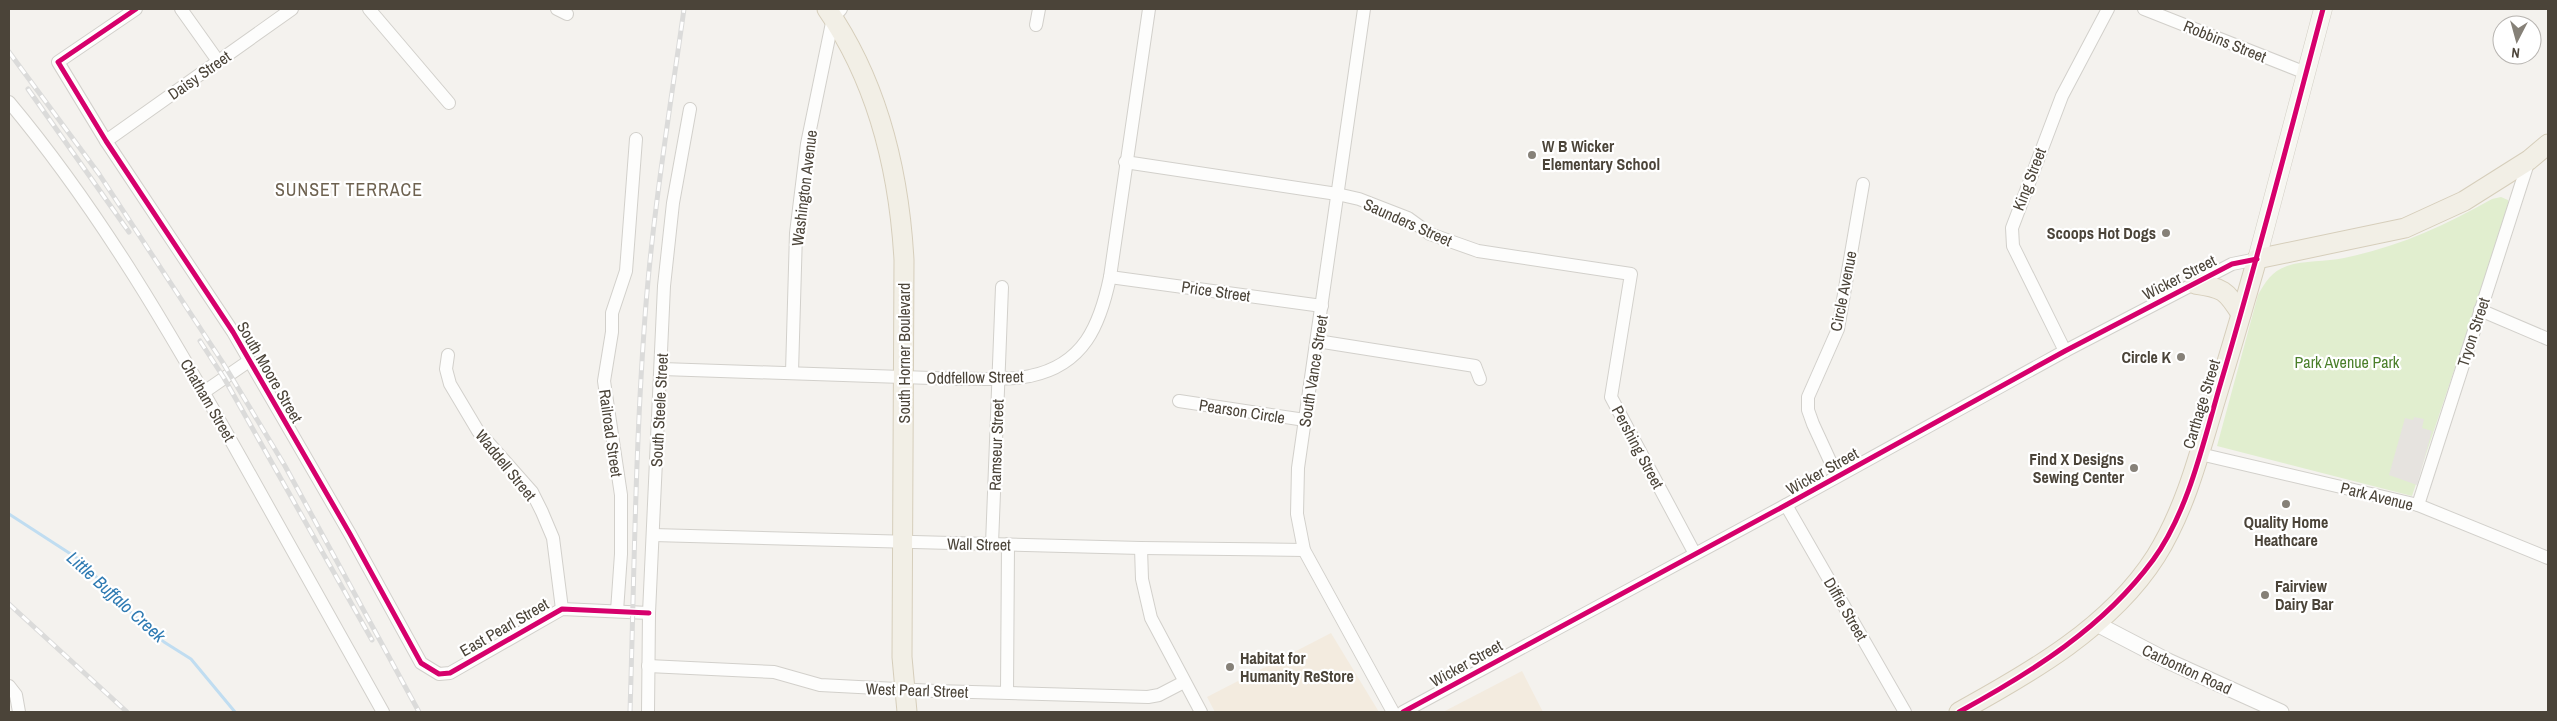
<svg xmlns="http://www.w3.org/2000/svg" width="2557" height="721" viewBox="0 0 2557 721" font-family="'Archivo Narrow',sans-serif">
<rect width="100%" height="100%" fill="#f4f2ee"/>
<g fill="#f3ebdf">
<path d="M1331,633L1379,712H1215L1207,697Z"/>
<path d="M1522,671L1543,712H1443Z"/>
</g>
<path fill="#e1eecf" d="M2501,197L2508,200L2509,206L2412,496L2217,446L2258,295C2265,282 2272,271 2287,266C2304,260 2326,262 2344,258C2398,247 2444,226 2492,199Z"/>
<path fill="#e6e3df" d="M2414,417L2424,419L2422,428L2432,431L2417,485L2389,475L2405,418L2413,420Z"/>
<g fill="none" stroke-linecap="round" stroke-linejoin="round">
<path stroke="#c0ddf1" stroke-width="3" d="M9,514L80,560L126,608L164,642L191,659L235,712"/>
<g stroke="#d2d0cb" stroke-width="14">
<g id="minor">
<path d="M136,9L58,62L106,141L233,332L350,534L421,663L439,674L450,673L562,609L649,613"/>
<path d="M181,9L218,61"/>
<path d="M369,9L449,103"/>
<path d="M557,9L567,14"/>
<path d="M1364,9L1298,468L1297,514L1304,550L1393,712"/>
<path d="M2144,9L2306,73"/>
<path d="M1036,25L1039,9"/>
<path d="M9,102C101,212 173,337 243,462C290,545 336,629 383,712"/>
<path d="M106,141L292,9"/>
<path d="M1125,162L1337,194L1359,199L1408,218L1430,234L1478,251L1631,274L1611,397L1695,554"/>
<path d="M1110,277L1322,306"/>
<path d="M2480,310L2548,339"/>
<path d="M1317,341L1475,366L1480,379"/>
<path d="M2065,351L2013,246L2012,228L2062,96L2108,9"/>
<path d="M448,355L446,369L450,384L478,431L532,492L542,512L553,538L562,609"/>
<path d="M662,369L961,379C983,378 1008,381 1030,376C1084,365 1100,325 1110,277L1149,9"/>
<path d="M792,372L796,233L807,144L833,18L841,9"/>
<path d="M204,392L249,361"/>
<path d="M1179,401L1305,420"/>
<path d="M2200,454L2418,505L2548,558"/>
<path d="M1837,476L1813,424L1808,410V397L1838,329L1863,184"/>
<path d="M1786,505L1905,712"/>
<path d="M2418,505L2529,160"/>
<path d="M653,535L1141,548L1304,550"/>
<path d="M992,544L1002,287"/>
<path d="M1141,548L1142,579L1151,618L1201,712"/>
<path d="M617,611L621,554V495L604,381L612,332V313L626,271L636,139"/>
<path d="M648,666L774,672L820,685L935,691L1148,697L1159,695L1184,682"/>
<path d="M9,686L16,695L19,712"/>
<path d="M1007,692L1008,544"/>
<path d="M648,712L649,613L664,286L673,203L690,109"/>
<path d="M1403,712L1786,505L2065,351L2232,264L2257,259"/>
</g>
</g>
<g stroke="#d2d0cb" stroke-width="17">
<path id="tertiary" d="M2095,623L2168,661L2281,712"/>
</g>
<g stroke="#d3cfc5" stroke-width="19">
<path id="secondary" d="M2257,259L2323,9"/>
</g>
<g stroke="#d6cebb" stroke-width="21">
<g id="primary">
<path d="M827,9C878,83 899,171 904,260L902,657L907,712"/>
<path d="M2195,284C2223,288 2226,290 2241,314"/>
<path d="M1959,712C2030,673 2111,627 2156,556C2184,511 2198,459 2213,408C2228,359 2243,309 2257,259L2405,228L2464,201L2529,160L2548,144"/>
</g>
</g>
<use href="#minor" stroke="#fdfdfc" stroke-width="12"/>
<use href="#tertiary" stroke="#fdfdfc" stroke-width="15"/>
<use href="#secondary" stroke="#f7f6f1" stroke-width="18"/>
<use href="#primary" stroke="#f2efe6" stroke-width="19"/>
<g stroke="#dbdbda" stroke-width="5">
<g id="rail">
<path d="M9,52L99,174L223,363L285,466L419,712"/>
<path d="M28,89L129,232"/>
<path d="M200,341L224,378L372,640"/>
<path d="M9,604L127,712"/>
<path d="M630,712C634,585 635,458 644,331C651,223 669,116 684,9"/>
</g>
</g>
<use href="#rail" stroke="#fff" stroke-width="3" stroke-dasharray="9" stroke-linecap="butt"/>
<g stroke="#fff" stroke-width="8">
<g id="cycleway">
<path d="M136,9L58,62L106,141L233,332L350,534L421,663L439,674L450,673L562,609L649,613"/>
<path d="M1403,712L1786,505L2065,351L2232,264L2257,259"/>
<path d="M1959,712C2032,672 2103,628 2153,560C2189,511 2204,439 2221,382C2258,258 2290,133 2323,9"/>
</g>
</g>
<use href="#cycleway" stroke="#d6006c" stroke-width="5"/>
</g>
<g fill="#868178" stroke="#fff" stroke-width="2">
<circle cx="1532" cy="155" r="5"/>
<circle cx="2166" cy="233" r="5"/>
<circle cx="2181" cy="357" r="5"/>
<circle cx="2134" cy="468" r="5"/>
<circle cx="2286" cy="504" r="5"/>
<circle cx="2265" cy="595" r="5"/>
<circle cx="1230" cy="667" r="5"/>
</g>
<g text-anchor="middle" stroke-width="4.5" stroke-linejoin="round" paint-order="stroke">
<g font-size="16" fill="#4b4439" stroke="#fff">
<text transform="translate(2225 41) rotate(22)" y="6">Robbins Street</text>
<text transform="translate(199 75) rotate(-35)" y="6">Daisy Street</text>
<text transform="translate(2029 179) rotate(-69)" y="6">King Street</text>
<text transform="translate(804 188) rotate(-83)" y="6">Washington Avenue</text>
<text transform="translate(1408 222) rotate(24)" y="6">Saunders Street</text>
<text transform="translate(2179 277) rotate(-27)" y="6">Wicker Street</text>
<text transform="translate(1216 291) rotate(8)" y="6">Price Street</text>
<text transform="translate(1843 291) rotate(-79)" y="6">Circle Avenue</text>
<text transform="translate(2473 332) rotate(-72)" y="6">Tryon Street</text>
<text transform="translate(904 353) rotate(-90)" y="6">South Horner Boulevard</text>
<text transform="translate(1313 371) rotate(-81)" y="6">South Vance Street</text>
<text transform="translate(270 372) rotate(60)" y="6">South Moore Street</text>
<text transform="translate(975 377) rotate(-1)" y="6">Oddfellow Street</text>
<text transform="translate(208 400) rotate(60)" y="6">Chatham Street</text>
<text transform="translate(2201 404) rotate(-73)" y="6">Carthage Street</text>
<text transform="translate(659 410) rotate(-87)" y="6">South Steele Street</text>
<text transform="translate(1242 411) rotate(9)" y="6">Pearson Circle</text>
<text transform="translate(611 433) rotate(82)" y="6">Railroad Street</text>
<text transform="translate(996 445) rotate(-88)" y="6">Ramseur Street</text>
<text transform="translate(1638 447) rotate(62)" y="6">Pershing Street</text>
<text transform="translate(506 465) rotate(51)" y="6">Waddell Street</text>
<text transform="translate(1822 471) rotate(-29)" y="6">Wicker Street</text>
<text transform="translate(2377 496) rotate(14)" y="6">Park Avenue</text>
<text transform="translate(979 544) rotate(1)" y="6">Wall Street</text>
<text transform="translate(1846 609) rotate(60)" y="6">Diffie Street</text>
<text transform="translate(504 627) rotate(-30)" y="6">East Pearl Street</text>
<text transform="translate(1466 663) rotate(-29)" y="6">Wicker Street</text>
<text transform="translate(2187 669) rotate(25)" y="6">Carbonton Road</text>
<text transform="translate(917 690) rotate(2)" y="6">West Pearl Street</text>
</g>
<g font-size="16" font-weight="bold" fill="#4b4439" stroke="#fff" text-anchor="start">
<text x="1542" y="152">W B Wicker<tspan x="1542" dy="18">Elementary School</tspan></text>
<text x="2156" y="239" text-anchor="end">Scoops Hot Dogs</text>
<text x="2171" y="363" text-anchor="end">Circle K</text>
<text x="2124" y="465" text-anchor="end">Find X Designs<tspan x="2124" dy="18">Sewing Center</tspan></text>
<text x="2286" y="528" text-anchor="middle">Quality Home<tspan x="2286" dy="18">Heathcare</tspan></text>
<text x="2275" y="592">Fairview<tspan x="2275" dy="18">Dairy Bar</tspan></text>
<text x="1240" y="664">Habitat for<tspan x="1240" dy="18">Humanity ReStore</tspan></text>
</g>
<g font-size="16" fill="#4a7f2a" stroke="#fff">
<text x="2347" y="368">Park Avenue Park</text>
</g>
<g font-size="18" letter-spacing="1" fill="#6e6250" stroke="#fff">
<text x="349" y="196">SUNSET TERRACE</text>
</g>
<g font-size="18" font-style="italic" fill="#2e7ab2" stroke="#fff">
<text transform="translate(116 597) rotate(42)" y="6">Little Buffalo Creek</text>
</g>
</g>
<rect width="2557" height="721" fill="none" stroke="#4b4439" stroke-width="20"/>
<g transform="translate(2517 40) rotate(186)"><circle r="24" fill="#ffffff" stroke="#b7b4b0"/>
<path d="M0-4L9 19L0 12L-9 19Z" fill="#868178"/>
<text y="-8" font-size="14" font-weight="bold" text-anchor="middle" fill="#4b4439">N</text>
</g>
</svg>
